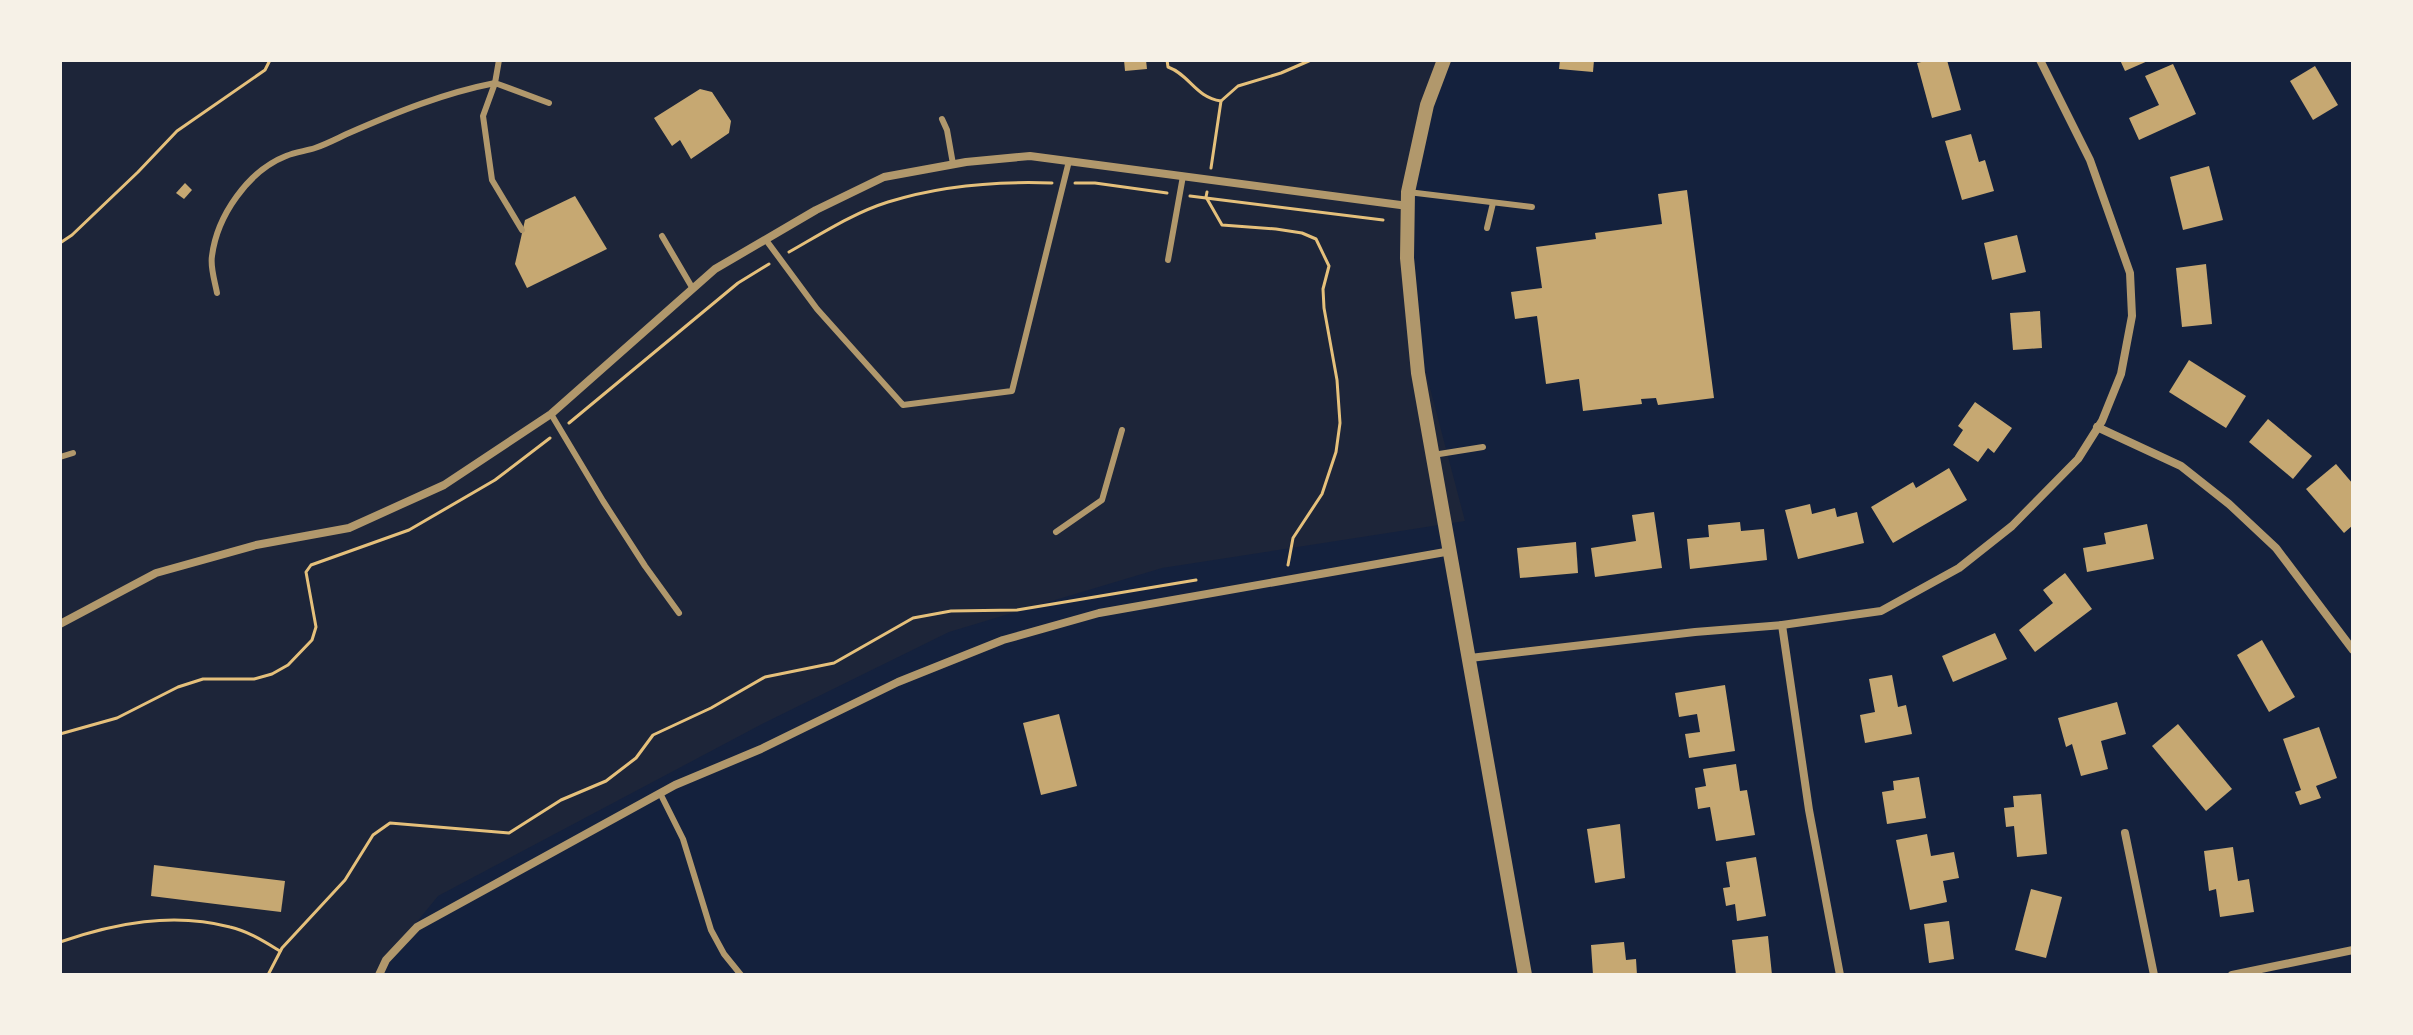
<svg xmlns="http://www.w3.org/2000/svg" width="2413" height="1035" viewBox="0 0 2413 1035" font-family="'Public Sans',sans-serif">
<rect width="100%" height="100%" fill="#14213d"/>
<path fill="#1d2539" d="M60,60H1446L1408,206L1404,289L1465,521L1162,568L949,632L762,724L438,896L374,975H60Z"/>
<g fill="#c6a872">
<path d="M1124,60H1146L1147,69L1125,71Z"/>
<path d="M1560,60H1594L1593,72L1559,69Z"/>
<path d="M1930,60H1947L1961,110L1932,118L1917,63Z"/>
<path d="M2120,60H2150L2125,71Z"/>
<path d="M2173,64L2196,114L2139,140L2129,118L2159,105L2145,76Z"/>
<path d="M2315,66L2338,105L2313,120L2290,81Z"/>
<path d="M700,89L712,92L731,121L729,133L691,159L680,140L672,146L654,118Z"/>
<path d="M1971,134L1979,162L1985,160L1994,191L1962,200L1945,141Z"/>
<path d="M2209,166L2223,220L2183,230L2170,177Z"/>
<path d="M185,183L192,190L184,199L176,193Z"/>
<path d="M1687,190L1714,398L1658,405L1656,398L1641,399L1642,404L1583,411L1579,379L1546,384L1537,316L1515,319L1511,292L1542,288L1536,247L1596,239L1595,233L1662,224L1658,194Z"/>
<path d="M575,196L607,249L527,288L515,264L525,220Z"/>
<path d="M2017,235L2026,272L1992,280L1984,243Z"/>
<path d="M2206,264L2212,324L2182,327L2176,268Z"/>
<path d="M2040,311L2042,348L2013,350L2010,313Z"/>
<path d="M2189,360L2246,396L2226,428L2169,392Z"/>
<path d="M1975,402L2012,428L1994,453L1988,448L1978,462L1953,445L1963,430L1958,426Z"/>
<path d="M2268,419L2312,456L2293,479L2249,442Z"/>
<path d="M2336,464L2353,484V525L2344,533L2306,489Z"/>
<path d="M1949,468L1967,500L1893,543L1871,507L1913,482L1916,488Z"/>
<path d="M1810,504L1812,514L1835,508L1837,517L1857,512L1864,543L1798,559L1785,510Z"/>
<path d="M1654,512L1662,568L1595,577L1591,548L1636,541L1632,515Z"/>
<path d="M1740,522L1741,531L1764,529L1767,560L1690,569L1687,539L1709,537L1708,525Z"/>
<path d="M2147,524L2154,559L2087,572L2083,548L2106,544L2104,533Z"/>
<path d="M1576,542L1578,573L1520,578L1517,548Z"/>
<path d="M2065,573L2092,609L2035,652L2019,630L2053,603L2043,590Z"/>
<path d="M1995,633L2007,659L1953,682L1942,656Z"/>
<path d="M2262,640L2295,697L2269,712L2237,655Z"/>
<path d="M1892,675L1898,707L1906,705L1912,734L1865,743L1860,715L1875,712L1869,679Z"/>
<path d="M1725,685L1735,751L1689,758L1685,734L1700,732L1697,714L1679,717L1675,693Z"/>
<path d="M2117,702L2126,734L2101,741L2108,769L2081,776L2072,744L2066,747L2058,718Z"/>
<path d="M1059,714L1077,786L1041,795L1023,723Z"/>
<path d="M2178,724L2232,789L2206,811L2152,746Z"/>
<path d="M2319,727L2337,778L2316,786L2321,798L2300,805L2295,792L2301,790L2283,739Z"/>
<path d="M1736,764L1740,791L1747,790L1755,835L1716,841L1710,807L1698,809L1695,788L1706,786L1703,769Z"/>
<path d="M1919,777L1926,818L1887,824L1882,792L1894,790L1893,781Z"/>
<path d="M2041,794L2047,854L2017,857L2014,826L2006,827L2004,808L2014,807L2013,796Z"/>
<path d="M1620,824L1625,878L1595,883L1587,829Z"/>
<path d="M1927,834L1931,856L1954,852L1959,878L1943,881L1947,902L1910,910L1896,840Z"/>
<path d="M2233,847L2238,881L2249,879L2254,912L2220,917L2216,889L2209,891L2204,851Z"/>
<path d="M1756,857L1766,916L1737,921L1735,904L1726,906L1723,888L1730,887L1726,862Z"/>
<path d="M154,865L285,881L281,912L151,896Z"/>
<path d="M2031,889L2062,897L2046,958L2015,950Z"/>
<path d="M1949,921L1954,959L1929,963L1924,924Z"/>
<path d="M1768,936L1772,975H1736L1732,940Z"/>
<path d="M1624,942L1626,960L1636,959L1637,975H1593L1591,945Z"/>
</g>
<g fill="none" stroke-linecap="round" stroke-linejoin="round">
<g stroke="#e5c07b" stroke-width="3">
<path d="M1167,60L1168,67C1190,75 1195,97 1221,101"/>
<path d="M1211,168L1221,101L1238,86L1281,73L1311,60"/>
<path d="M1075,183H1095L1167,193"/>
<path d="M1207,192L1206,197L1222,225L1276,229L1302,233L1316,239L1329,266L1323,289L1324,308L1337,380L1340,423L1336,452L1322,494L1293,538L1288,565"/>
<path d="M1190,196L1383,220"/>
<path d="M60,243L72,235L138,172L177,131L265,70L270,60"/>
<path d="M789,252C821,234 853,213 888,202C942,185 996,181 1052,183"/>
<path d="M569,423L738,283L769,264"/>
<path d="M60,734L117,718L178,687L203,679H254L272,674L288,665L312,640L316,627L306,572L311,565L409,530L495,480L550,438"/>
<path d="M60,942C115,923 173,912 230,927C248,931 265,942 280,951"/>
<path d="M268,975L282,948L345,880L373,835L390,823L509,833L561,800L606,781L636,758L653,735L711,708L765,677L834,663L913,618L951,611L1017,610L1196,580"/>
</g>
<g stroke="#b1986c" stroke-width="6">
<path d="M499,60L495,83L549,103"/>
<path d="M495,83L483,116L492,180L522,230"/>
<path d="M942,119L947,130L953,164"/>
<path d="M1408,192L1532,207"/>
<path d="M1487,228L1493,203"/>
<path d="M662,236L693,289"/>
<path d="M766,240L817,309L903,405L1012,391L1069,161"/>
<path d="M1168,260L1183,176"/>
<path d="M217,293C215,282 210,267 212,256C217,216 248,171 286,156C295,152 306,151 315,148C327,144 338,138 349,133C397,112 444,93 495,83"/>
<path d="M551,414L603,501L645,566L679,613"/>
<path d="M1433,455L1483,447"/>
<path d="M60,457L73,453"/>
<path d="M1056,532L1102,500L1122,430"/>
<path d="M660,793L683,839L711,930L724,954L741,975"/>
</g>
<g stroke="#b1986c" stroke-width="8">
<path d="M2097,427L2181,466L2229,504L2276,548L2353,650"/>
<path d="M60,624L156,573L256,545L349,528L444,485L551,414L715,269L816,210L884,177L966,162L1030,156L1408,206"/>
<path d="M1782,625L1809,810L1840,975"/>
<path d="M1470,658L1695,632L1782,625L1881,611L1959,568L2012,526L2078,459L2102,421L2121,374L2132,316L2130,273L2090,160L2040,60"/>
<path d="M2125,833L2154,975"/>
<path d="M379,975L386,960L417,927L675,785L761,749L898,682L1003,640L1099,613L1451,551"/>
<path d="M2232,975L2353,950"/>
</g>
<path stroke="#b1986c" stroke-width="14" d="M1444,60L1427,105L1408,192L1407,258L1418,373L1525,975"/>
</g>
<rect width="2413" height="1035" fill="none" stroke="#f6f1e7" stroke-width="124"/>
</svg>
